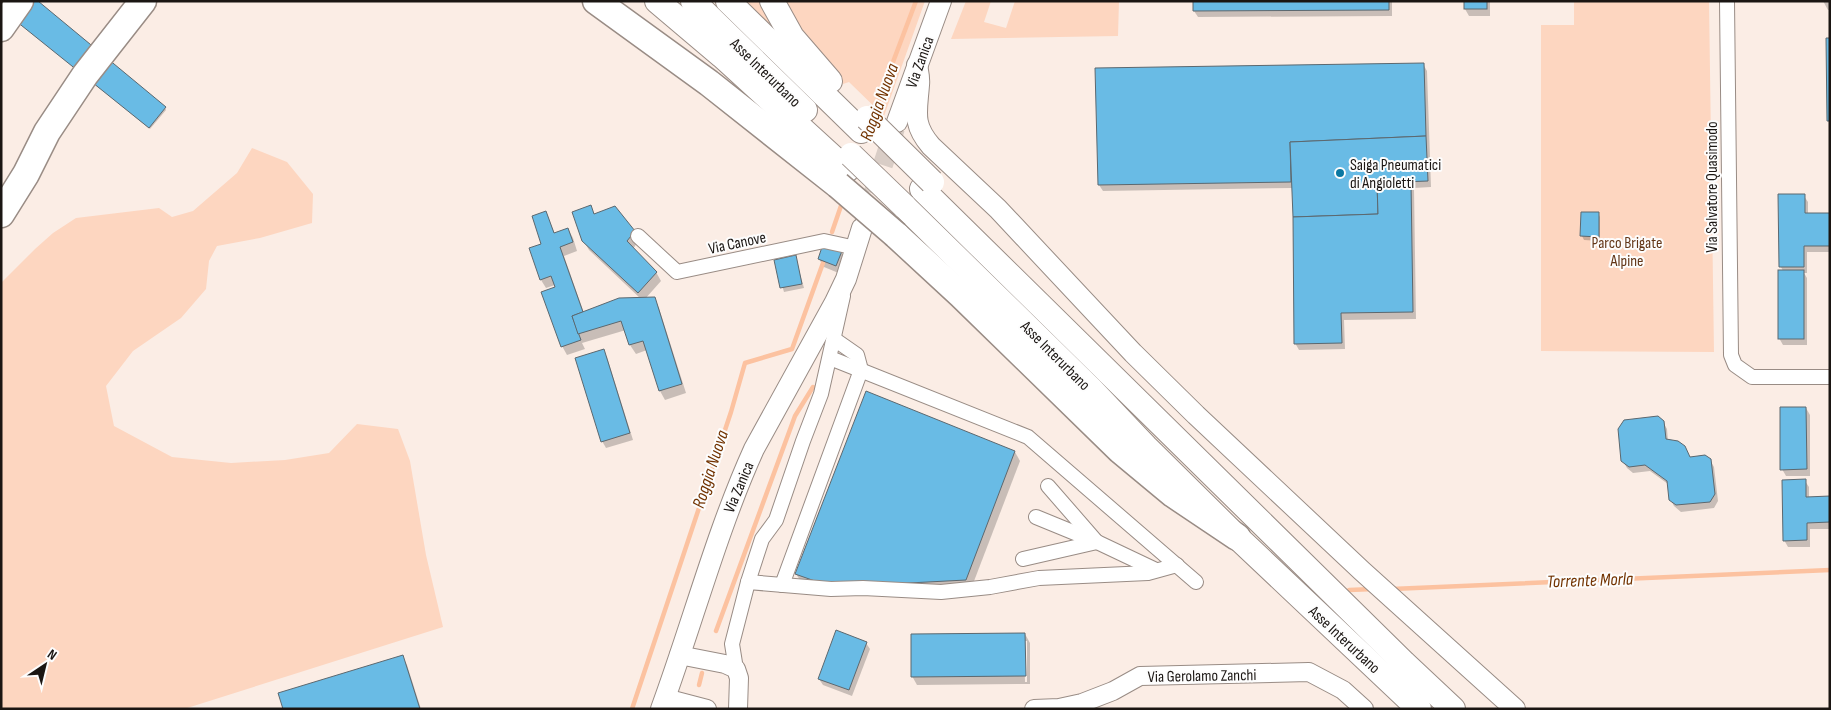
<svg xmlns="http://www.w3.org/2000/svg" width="1831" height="710" viewBox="0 0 1831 710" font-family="'Sofia Sans Condensed',sans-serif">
<rect width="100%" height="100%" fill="#fbede5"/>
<g fill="#fdd6c0">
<path d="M745,1H763L781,39Z"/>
<path d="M780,1H925L884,116L849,82L843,84L802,38Z"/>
<path d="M966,1H991L984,22L1006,28L1015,1H1119L1118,36L951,39Z"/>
<path d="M1574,1H1709L1714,352L1541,351V25H1574Z"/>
<path d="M252,148L287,162L313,194L312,223L260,238L217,246L209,261L206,289L181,318L133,351L106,386L114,426L172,457L231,463L285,460L329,453L357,424L398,429L410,461L426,555L443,627L184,709H1V283L35,249L53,233L76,218L159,208L172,217L193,211L237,173Z"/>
</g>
<g fill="#0003" fill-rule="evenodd">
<path d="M36,1L165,108L166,110L150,129L1,8Z"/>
<path d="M1194,1H1392V16L1198,17L1194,11Z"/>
<path d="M1416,1H1490V16H1469L1465,9V2Z"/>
<path d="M1830,1V10H1828L1823,1Z"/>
<path d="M1423,64L1427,71L1431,187L1414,188L1416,319L1344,320L1345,349L1299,350L1295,343L1293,188L1103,191L1099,185Z"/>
<path d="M1804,196L1808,202V214H1830V252H1807V273H1804L1807,278V345H1783L1779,338L1783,271L1781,267Z"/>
<path d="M590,207L595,215L615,208L639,240L633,249L656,272L661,281L645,299L654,298L659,308L686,393L665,400L660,391L647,350L636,354L630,345L626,330L582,343L585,349L567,355L562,346L556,288L555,285L546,288L541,280L530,249L543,244L546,213L555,234L568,229L573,238L577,251L564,256L584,313L641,299L589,250L583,240Z"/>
<path d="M1582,213H1598L1600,217V241L1584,240L1582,236Z"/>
<path d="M841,252L846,261L841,274L824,267L819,259Z"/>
<path d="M795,256L804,288L784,292L775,261Z"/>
<path d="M603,351L607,357L633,440L606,448L602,441Z"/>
<path d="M867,392L1015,452L1020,461L971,589L802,583L796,574Z"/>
<path d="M1806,408L1810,415V476H1786L1782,469Z"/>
<path d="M1663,422L1667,429L1668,441L1690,458L1710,460L1714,467L1718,501L1714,508L1681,512L1674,506L1670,499L1668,484L1650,471L1633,473L1627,468L1623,461Z"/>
<path d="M1805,481L1809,487V498H1830V529H1810V547H1788L1784,540Z"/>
<path d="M1025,634L1030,643V684L917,685L912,676ZM1024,641H1027V682H1025Z"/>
<path d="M866,643L870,649L852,696L823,685L819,679Z"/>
<path d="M402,656L407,665L421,709H284Z"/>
</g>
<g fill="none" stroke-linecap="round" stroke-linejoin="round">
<g stroke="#fcc2a0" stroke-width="4.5">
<path d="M873,115L916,1"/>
<path d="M832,232L843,200"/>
<path d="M1392,589L1830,570"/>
<path d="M1349,590L1374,589"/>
<path d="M716,631L795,416L813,387"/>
<path d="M699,685L702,673"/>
<path d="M632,709L731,412L745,363L792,349L823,263"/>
</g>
</g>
<g fill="#69bbe5" stroke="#5c686f">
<path d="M1,1H38L166,107L149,128L1,9Z"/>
<path d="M1193,1H1389V10L1193,11Z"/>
<rect x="1464" y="1" width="23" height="8"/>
<path d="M1826,38H1830V121H1827Z"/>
<path d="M1424,63L1426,136L1290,142L1291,182L1098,185L1095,68Z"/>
<path d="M1426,136L1428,181L1377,183L1378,214L1293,217L1290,142Z"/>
<path d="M1411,182L1413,312L1341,313L1342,343L1294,344L1293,217L1378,214L1377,183Z"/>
<path d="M1778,194H1805V213H1830V246H1804V267H1779Z"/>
<path d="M591,205L594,214L615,206L635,231L627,241L657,272L638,293L582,241L572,212Z"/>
<path d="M546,211L554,233L568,228L573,242L560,247L583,312L572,316L581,340L561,347L541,292L555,287L551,276L540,280L529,248L541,244L532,216Z"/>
<path d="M1581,212H1599V237L1580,236Z"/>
<path d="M823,244L842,251L836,266L818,259Z"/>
<path d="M796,255L802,284L780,288L774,260Z"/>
<rect x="1778" y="270" width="26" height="69"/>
<path d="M655,297L682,384L659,391L643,341L629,345L621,321L578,334L572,316L619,298Z"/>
<path d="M604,349L630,433L601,442L575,358Z"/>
<path d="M866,391L1015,451L966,580L832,587L795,574Z"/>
<path d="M1780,407H1806L1807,469L1780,470Z"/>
<path d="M1658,416L1664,421L1666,439L1678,441L1685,446L1690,457L1705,455L1711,459L1715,494L1710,502L1676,505L1669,500L1667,481L1645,465L1629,467L1621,461L1618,429L1624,420Z"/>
<path d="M1806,479V497L1830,496V522L1807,523V540L1783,541L1782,480Z"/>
<path d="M836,630L867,642L849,690L818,679Z"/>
<path d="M1025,633L1026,676L911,677V634Z"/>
<path d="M403,655L420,709H283L278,693Z"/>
</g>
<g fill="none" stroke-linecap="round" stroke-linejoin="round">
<path stroke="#d9cdc6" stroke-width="20" stroke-dasharray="20 10" stroke-linecap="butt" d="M864,222L895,128"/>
<g stroke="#998c85" stroke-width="16">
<g id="minor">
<path d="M1727,1L1731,355L1735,365L1752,377H1830"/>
<path d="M638,236L677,272L824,241L856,248"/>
<path d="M830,358L1028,437L1196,582"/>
<path d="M1048,486L1095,540"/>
<path d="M1036,517L1097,542L1156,570"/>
<path d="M1023,559L1097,542"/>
<path d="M748,582L831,589L863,588L941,592L990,587L1039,578L1148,573L1177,565"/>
<path d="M782,585L861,370L857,355L834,339"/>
<path d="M736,669L732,644L748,582L762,539L776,520L803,441L821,394L843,296"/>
</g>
</g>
<g stroke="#998c85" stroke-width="20">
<g id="tertiary">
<path d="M679,655L725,664L736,669L739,678L738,709"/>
<path d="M665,698L707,709"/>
<path d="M1034,709L1059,708L1082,703L1113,691L1140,676L1309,672L1343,690L1364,709"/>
</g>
</g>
<g stroke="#998c85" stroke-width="22">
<g id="secondary">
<path d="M917,65C918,71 920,78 919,85C917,112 912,124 931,146L998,209L1133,353L1196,415L1362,571L1515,709"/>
<path d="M897,122L941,1"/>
<path d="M661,709C693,622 716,533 754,449L835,302L846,279L862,228"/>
</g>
</g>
<g stroke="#998c85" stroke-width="26">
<g id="trunk">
<path d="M657,1L722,56L847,170"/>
<path d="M693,1L805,110"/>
<path d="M728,1L861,131"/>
<path d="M772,1L792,37L830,81"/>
<path d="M922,189L1404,663L1453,709"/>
<path d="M904,206L1090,388L1146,447L1237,537L1419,709"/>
</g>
</g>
<g stroke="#998c85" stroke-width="29">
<g id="motorway">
<path d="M596,1L709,83L838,185"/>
<path d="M1,28L20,1"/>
<path d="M1,214L26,174L47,132L85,75L143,1"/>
<path d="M896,235L961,295L1120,450L1173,494L1237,537"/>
</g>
</g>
<use href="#minor" stroke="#fff" stroke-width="14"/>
<use href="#tertiary" stroke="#fff" stroke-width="18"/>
<use href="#secondary" stroke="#fff" stroke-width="20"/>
<use href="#trunk" stroke="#fff" stroke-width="24"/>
<use href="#motorway" stroke="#fff" stroke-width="26"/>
<g stroke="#998c85" stroke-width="26" stroke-linecap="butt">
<g id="trunk-bridge">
<path d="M867,118L932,182"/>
<path d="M851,155L904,206"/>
</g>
</g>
<g stroke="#998c85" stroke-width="29" stroke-linecap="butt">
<path id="motorway-bridge" d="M838,185L896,235"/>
</g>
<use href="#trunk-bridge" stroke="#fff" stroke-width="24"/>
<use href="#motorway-bridge" stroke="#fff" stroke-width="26"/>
</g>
<circle fill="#0b78a2" stroke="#fdfdfd" stroke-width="2" cx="1340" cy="173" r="5"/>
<g text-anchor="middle" stroke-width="4" stroke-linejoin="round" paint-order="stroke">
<g font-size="16" fill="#1b1613" stroke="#fdfdfd">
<text transform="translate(919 62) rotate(-70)" y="6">Via Zanica</text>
<text transform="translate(766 72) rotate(44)" y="6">Asse Interurbano</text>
<text transform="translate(1711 187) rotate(-90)" y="6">Via Salvatore Quasimodo</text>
<text transform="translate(737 242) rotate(-12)" y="6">Via Canove</text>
<text transform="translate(1056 355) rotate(45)" y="6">Asse Interurbano</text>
<text transform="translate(738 487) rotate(-67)" y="6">Via Zanica</text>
<text transform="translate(1345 639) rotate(43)" y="6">Asse Interurbano</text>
<text transform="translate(1202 675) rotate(-1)" y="6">Via Gerolamo Zanchi</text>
</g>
<g font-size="16" fill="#1b1613" stroke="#fdfdfd" text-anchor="start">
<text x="1350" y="170">Saiga Pneumatici<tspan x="1350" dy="18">di Angioletti</tspan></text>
</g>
<g font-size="16" fill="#633617" stroke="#fdfdfd">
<text x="1627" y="248">Parco Brigate<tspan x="1627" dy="18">Alpine</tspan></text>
</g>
<g font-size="18" font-style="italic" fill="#723300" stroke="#fdfdfd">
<text transform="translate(879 102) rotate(-70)" y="6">Roggia Nuova</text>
<text transform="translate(710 469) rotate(-72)" y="6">Roggia Nuova</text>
<text transform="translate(1590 580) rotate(-2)" y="6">Torrente Morla</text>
</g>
</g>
<rect width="1831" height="710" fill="none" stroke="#1b1613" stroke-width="5"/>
<g transform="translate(45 665) rotate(35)" stroke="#fdfdfd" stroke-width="4" paint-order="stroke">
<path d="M0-4L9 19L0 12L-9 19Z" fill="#1b1613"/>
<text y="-8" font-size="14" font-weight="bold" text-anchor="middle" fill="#1b1613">N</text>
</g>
</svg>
